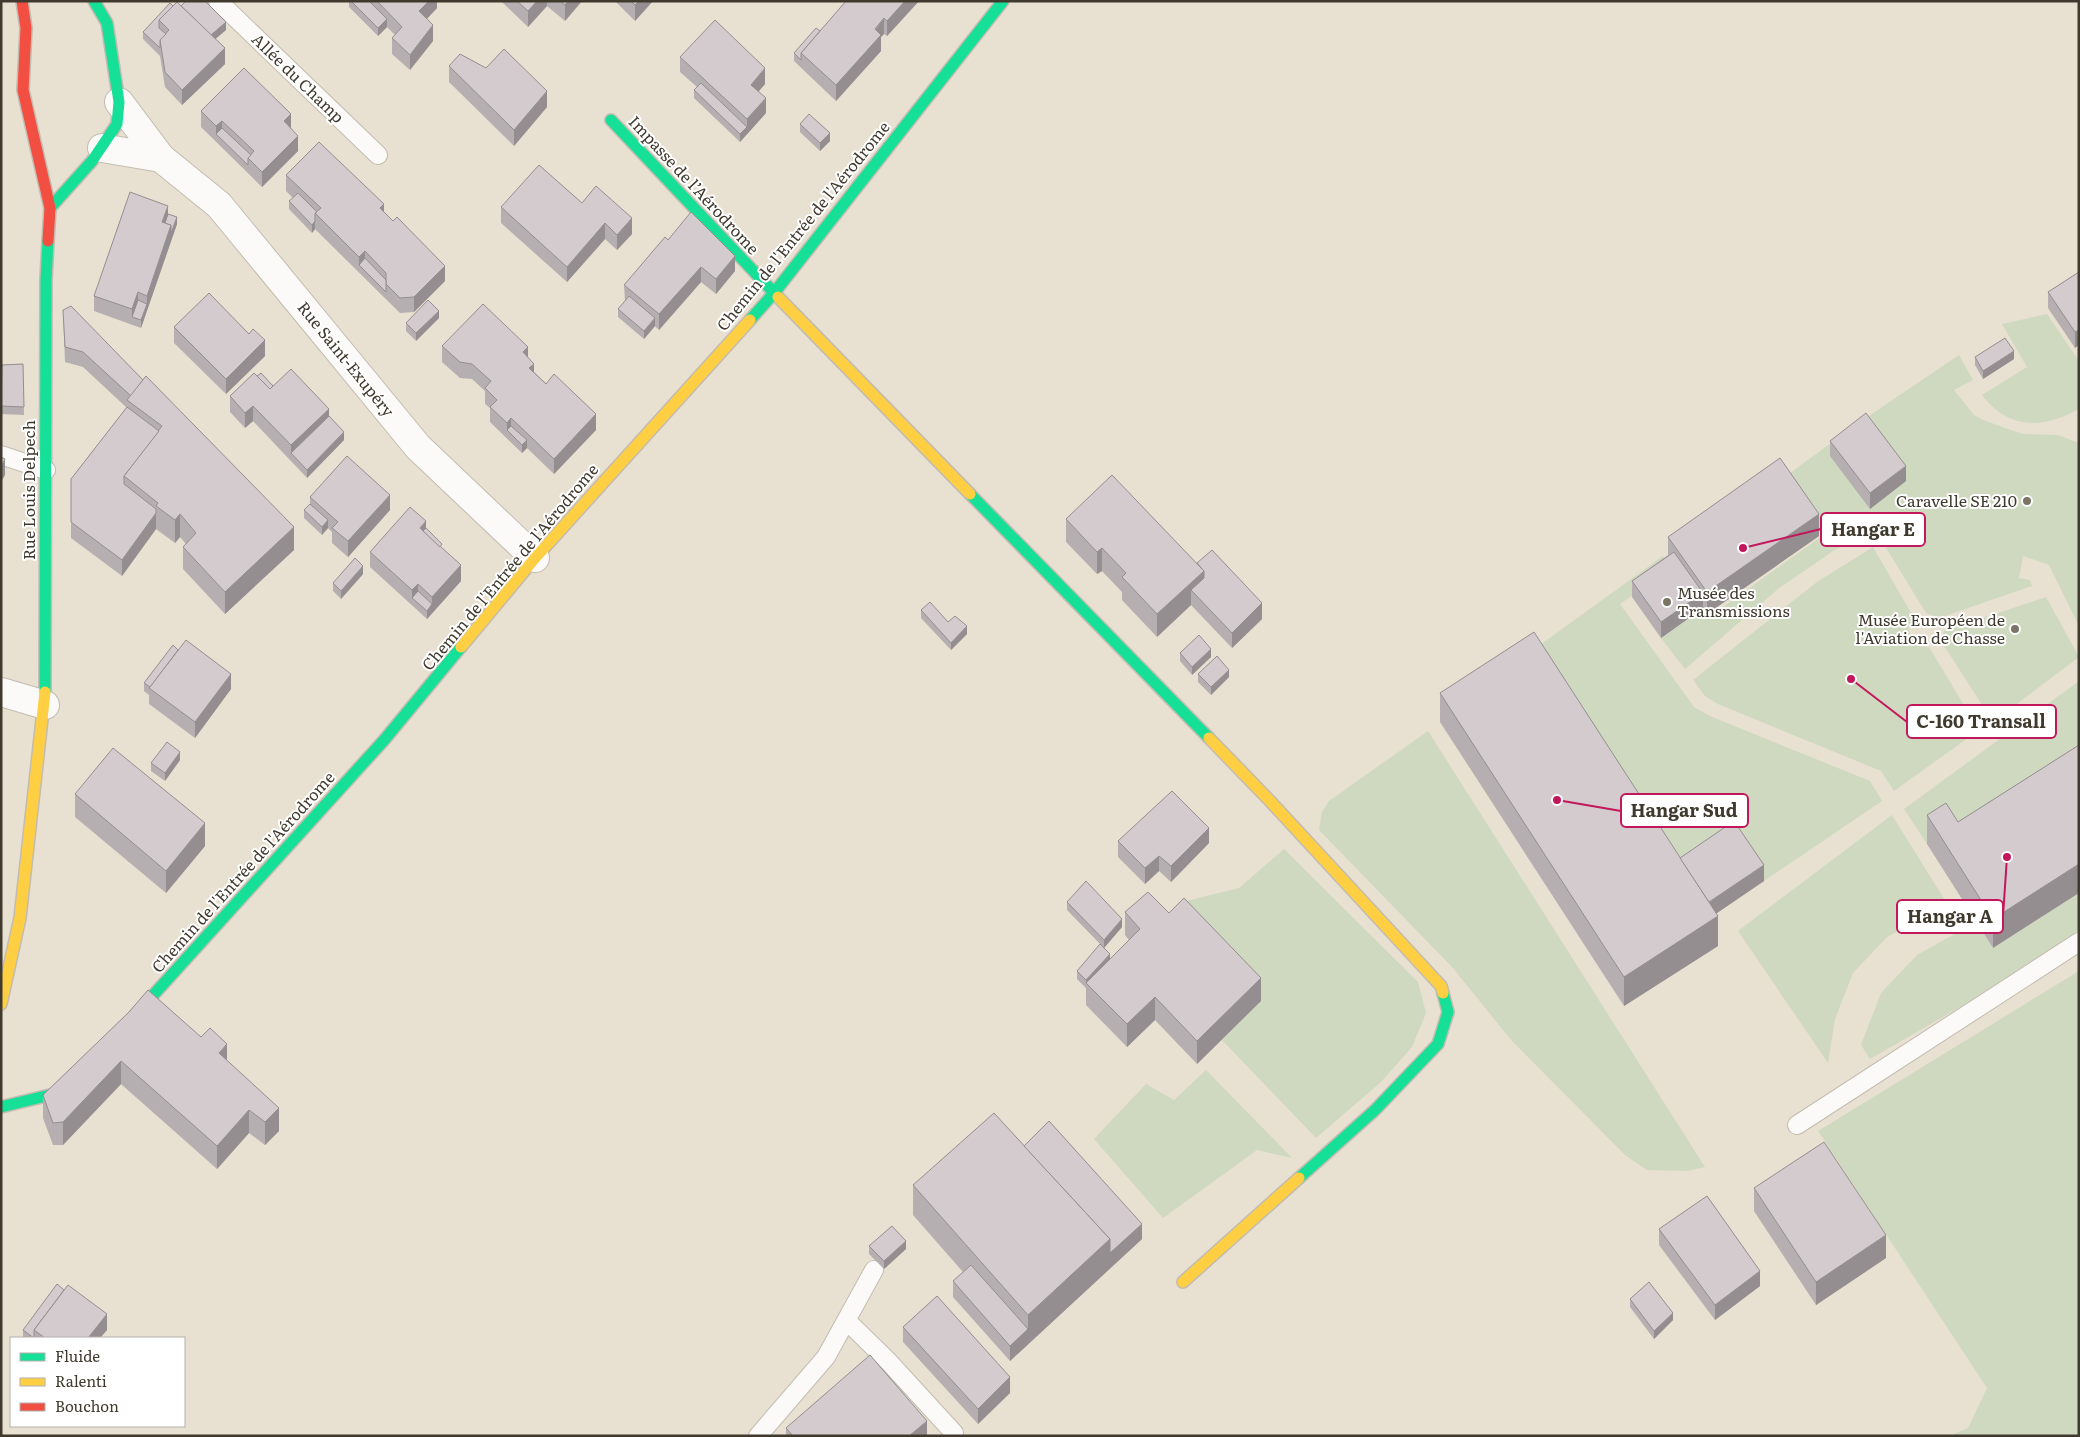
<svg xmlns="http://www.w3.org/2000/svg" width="2080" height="1437" viewBox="0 0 2080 1437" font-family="Literata,serif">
<rect width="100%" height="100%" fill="#e8e0d0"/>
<g fill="#cfd9c0">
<path d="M2047,314L2079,361V409C2043,429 2009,430 1982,395L2027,367L2002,324Z"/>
<path d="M1959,355L1973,380L1954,390L1974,415L1983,420L2022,434L2058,435L2079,443V626L2049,565L2023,556L2019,578L2030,580L2032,586L1939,618L1926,613L1875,530L1833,551L1778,589L1685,669L1661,638L1703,608L1709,617L1822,536L1782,479L1854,426Z"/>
<path d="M1873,547L1914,618L1909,627C1909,639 1916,648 1929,647L1979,730L1894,791L1881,771L1718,704L1705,696L1693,680L1817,582Z"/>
<path d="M1663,556L1671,568L1620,604L1694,707L1710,716L1870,781L1882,801L1764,881L1734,837L1674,878L1472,694Z"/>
<path d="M2046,597L2079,657L1993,722L1941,641L1944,631Z"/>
<path d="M2079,681V774L1946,832L1927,844L1904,809Z"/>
<path d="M1428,731L1705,1167L1688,1171L1647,1170L1625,1155L1512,1041L1452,967L1319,830L1322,812L1329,801Z"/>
<path d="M1892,815L1946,902L1886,938L1853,973L1835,1019L1828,1063L1738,931Z"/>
<path d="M1284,849L1418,982L1426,1013L1412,1047L1381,1082L1316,1138L1222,1040L1261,1001L1184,921L1178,903L1239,888Z"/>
<path d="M2079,893V930L1962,1006L1870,1059L1861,1045L1881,993L1917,955L1976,922L1993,948Z"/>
<path d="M2079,971V1436H1950L1968,1428L1987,1388L1818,1131Z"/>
<path d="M1206,1070L1292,1158L1257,1150L1163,1218L1094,1139L1146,1084L1174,1100Z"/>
</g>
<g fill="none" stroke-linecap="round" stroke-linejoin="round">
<g stroke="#c3bcb0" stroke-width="20">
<g id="lane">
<path d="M218,1L378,155"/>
<path d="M1,455L46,470"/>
<path d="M1797,1125L2079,942"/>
<path d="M847,1321L889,1362L954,1433"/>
<path d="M758,1436L826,1357L874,1270"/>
</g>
</g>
<g stroke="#c3bcb0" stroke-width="30">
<g id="street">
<path d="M102,148L161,158L119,102"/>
<path d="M161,158L219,205L418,447L535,558"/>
<path d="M1,692L45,705"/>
</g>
</g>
<g stroke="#c3bcb0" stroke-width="14">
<g id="fast">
<path d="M611,120L778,297"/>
<path d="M50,208L92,161L117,124L119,102L107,23L94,1"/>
<path d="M750,320L774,293L1003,1"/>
<path d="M970,494L1209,738"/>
<path d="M45,692L46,280L48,241"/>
<path d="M128,1023L385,739L461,647"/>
<path d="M1,1107L54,1094L72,1077"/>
<path d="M1299,1178L1375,1110L1438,1044L1448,1012L1443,993"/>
</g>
</g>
<g stroke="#c3bcb0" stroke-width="14">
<g id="slow">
<path d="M778,297L970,494"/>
<path d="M461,647L535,558L750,320"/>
<path d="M1209,738L1270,801L1441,986L1443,993"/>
<path d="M1,1004L20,918L45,692"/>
<path d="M1183,1282L1299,1178"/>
</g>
</g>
<g stroke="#c3bcb0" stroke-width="14">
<path id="jam" d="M22,1L26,28L23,90L50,208L48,241"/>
</g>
<use href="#lane" stroke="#fcfaf8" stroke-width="18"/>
<use href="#street" stroke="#fcfaf8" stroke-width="28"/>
<use href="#fast" stroke="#16e098" stroke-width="11"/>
<use href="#slow" stroke="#ffcf43" stroke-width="11"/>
<use href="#jam" stroke="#f24e42" stroke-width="11"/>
</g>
<g fill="#b5afb1">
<path d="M349,1H437V8L427,19L433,41L410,70L392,54V38L395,35L387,27L378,36L349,7Z"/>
<path d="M501,1H582L565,21L547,6L528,27Z"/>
<path d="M615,1H653L635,21Z"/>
<path d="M919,1L887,36L884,34L881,37V51L836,101L794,61V53L820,31Z"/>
<path d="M173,6H181L226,30L215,39L225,64L182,105L165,87L160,56L143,39V32Z"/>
<path d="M680,57L765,84L759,91L766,113L740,142L694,98V90L697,87L680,72Z"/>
<path d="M449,66L547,107L514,146L449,82Z"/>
<path d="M201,111L291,128L298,151L262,187L201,127Z"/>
<path d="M800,124L830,141L820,151L800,132Z"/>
<path d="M286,175L384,213L445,281L414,312L400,313L315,229L312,233L289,209V201L293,198L286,191Z"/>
<path d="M582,203L632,234L617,250L605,239L567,282L501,223V207Z"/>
<path d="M168,214L177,224L141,328L94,311V296Z"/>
<path d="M668,240L735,271L716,294L701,282L659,330L655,326L644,339L618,317V309L625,301L624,285Z"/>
<path d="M2079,272L2075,348L2048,308V292Z"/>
<path d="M63,310L294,550L225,614L183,569V547L186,544L180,537L175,543L156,529L122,576L71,538V479L127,408L83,367L65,362Z"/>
<path d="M439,318L416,341L406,331V323Z"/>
<path d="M174,327L265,356L226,394L174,343Z"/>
<path d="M442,346L528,358L534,372L596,430L554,474L527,448L522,453L490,422V408L485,404V391L472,379L460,378L442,362Z"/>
<path d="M1975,357L2014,359L1983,379L1975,365Z"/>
<path d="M23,364L24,415L1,414L2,365Z"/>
<path d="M257,376L329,416L344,440L307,478L253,421L245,428L230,412V396Z"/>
<path d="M1830,441L1906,481L1870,509L1830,456Z"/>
<path d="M310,497L390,510L348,557L332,543V532L328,528L322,535L304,518V510L310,504Z"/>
<path d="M1066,519L1197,563L1262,619L1232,648L1191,605L1157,637L1122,600V592L1102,571L1097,574L1066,542Z"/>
<path d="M426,528L442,549L461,581L427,619L370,567V552Z"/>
<path d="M1819,536L1707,614L1703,608L1661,638L1632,597V581L1668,555V537Z"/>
<path d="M363,574L341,599L333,591V583Z"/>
<path d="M921,610L967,634L951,650L921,618Z"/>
<path d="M178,650L231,689L195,738L149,704V695L144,691V683Z"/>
<path d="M1180,653L1211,657L1192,675L1180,661Z"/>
<path d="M1198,674L1229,677L1211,695L1198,682Z"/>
<path d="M1440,693L1680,858L1764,881L1716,913L1718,946L1624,1006L1440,722Z"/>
<path d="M2079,745L1993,948L1927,844V815L1958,822Z"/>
<path d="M180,760L165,781L151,771V763Z"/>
<path d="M75,794L205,846L166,893L75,817Z"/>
<path d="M1118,841L1209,843L1171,882L1159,871L1145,884L1118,857Z"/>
<path d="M1067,902L1122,927L1104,948L1067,910Z"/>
<path d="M1125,912L1169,913L1261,1001L1197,1064L1155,1020L1127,1047L1086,1005V988L1077,979V971L1110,959L1129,940L1125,935Z"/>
<path d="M129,1012L227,1061L279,1131L265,1145L249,1133L217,1169L121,1084L63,1145H53L43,1118V1095Z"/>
<path d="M1024,1146L1142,1239L1010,1361L953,1297V1281L963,1272L913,1215V1185Z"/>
<path d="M1754,1188L1886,1258L1816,1305L1754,1211Z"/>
<path d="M1659,1229L1760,1286L1715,1320L1659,1245Z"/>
<path d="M869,1246L906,1249L884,1269L869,1254Z"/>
<path d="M1630,1299L1673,1320L1654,1339L1630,1307Z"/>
<path d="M903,1327L1010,1393L978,1424L903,1342Z"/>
<path d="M23,1330H107L100,1338H24L23,1337Z"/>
<path d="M786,1428L927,1436H786Z"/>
</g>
<g fill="#948e90">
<path d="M429,1H437V8L419,27V11Z"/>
<path d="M537,1H547V6L528,27V11Z"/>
<path d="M568,1H582L565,21V5Z"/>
<path d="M639,1H653L635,21V5Z"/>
<path d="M905,1H919L887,36V21Z"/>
<path d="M884,18V34L881,37V51L836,101V85Z"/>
<path d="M387,19V27L378,36V28Z"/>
<path d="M226,22V30L206,47V39Z"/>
<path d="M433,25V41L410,70V55Z"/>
<path d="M225,48V64L182,105V90Z"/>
<path d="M765,68V84L751,100V85Z"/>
<path d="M547,91V107L514,146V130Z"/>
<path d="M766,98V113L740,142V134L747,127V119Z"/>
<path d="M291,114V129L284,121Z"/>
<path d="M222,121V136L216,134V142V126Z"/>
<path d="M830,133V141L820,151V143Z"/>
<path d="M298,136V151L262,187V172Z"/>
<path d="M384,204V220L380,208Z"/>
<path d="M168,206V222L162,230V222Z"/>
<path d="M177,217V224L141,328V320L147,304V296L171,225Z"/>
<path d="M632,218V234L617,250V235Z"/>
<path d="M315,221V229L312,233V225Z"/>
<path d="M605,223V239L567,282V267Z"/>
<path d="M365,251V266L359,265V257Z"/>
<path d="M735,256V271L716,294V279Z"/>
<path d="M445,266V281L414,312V297Z"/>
<path d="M701,267V282L659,330V314Z"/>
<path d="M138,292V308L132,317V309Z"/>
<path d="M439,311V318L416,341V333Z"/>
<path d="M655,318V326L644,339V331Z"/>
<path d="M2079,330V345L2075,348V332Z"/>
<path d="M265,340V356L226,394V379Z"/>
<path d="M528,347V362L523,352Z"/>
<path d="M2014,351V359L1983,379V371Z"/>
<path d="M534,364V379L529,368Z"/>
<path d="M253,406V421L245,428V413Z"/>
<path d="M329,409V424L291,453V445Z"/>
<path d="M596,414V430L554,474V459Z"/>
<path d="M511,418V434L507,430V423Z"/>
<path d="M344,432V440L307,478V470Z"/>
<path d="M527,440V448L522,453V445Z"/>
<path d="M5,459V475L1,482V467Z"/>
<path d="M1906,466V481L1870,509V493Z"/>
<path d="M390,495V510L348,557V541Z"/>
<path d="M156,513V529L122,576V560Z"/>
<path d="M180,514V537L175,543V520Z"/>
<path d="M1819,514V536L1707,614V592Z"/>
<path d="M328,520V528L322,535V527Z"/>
<path d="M426,521V536L420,528Z"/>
<path d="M294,527V550L225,614V592Z"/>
<path d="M1102,548V571L1097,574V552Z"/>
<path d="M461,565V581L427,619V611L432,604V597Z"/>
<path d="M363,566V574L341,599V591Z"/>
<path d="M1204,571V593L1191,590V605L1157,637V614Z"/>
<path d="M418,584V599L412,598V590Z"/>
<path d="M1703,593V608L1661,638V622Z"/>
<path d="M1262,603V619L1232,648V633Z"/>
<path d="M967,626V634L951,650V643Z"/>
<path d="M1211,649V657L1192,675V667Z"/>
<path d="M1229,670V677L1211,695V687Z"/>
<path d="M231,674V689L195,738V722Z"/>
<path d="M180,752V760L165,781V773Z"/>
<path d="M205,823V846L166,893V871Z"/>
<path d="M1209,828V843L1171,882V866Z"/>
<path d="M1159,856V871L1145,884V868Z"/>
<path d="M2079,864V893L1993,948V919Z"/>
<path d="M1764,865V881L1704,922V906Z"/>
<path d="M1718,916V946L1624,1006V977Z"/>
<path d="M1122,919V927L1104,948V940Z"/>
<path d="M1110,954V962L1086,983V980Z"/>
<path d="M1261,978V1001L1197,1064V1041Z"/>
<path d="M1155,997V1020L1127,1047V1024Z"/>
<path d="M227,1044V1067L219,1053Z"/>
<path d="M121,1061V1084L63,1145V1122Z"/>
<path d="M279,1108V1131L265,1145V1122Z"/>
<path d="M249,1110V1133L217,1169V1146Z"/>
<path d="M1142,1224V1239L1010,1361V1346L1028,1329V1315L1110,1239Z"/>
<path d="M1886,1235V1258L1816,1305V1282Z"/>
<path d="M906,1241V1249L884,1269V1261Z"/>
<path d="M1760,1271V1286L1715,1320V1305Z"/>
<path d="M1673,1313V1320L1654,1339V1331Z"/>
<path d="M107,1314V1330L100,1338H88Z"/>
<path d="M1010,1377V1393L978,1424V1409Z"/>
<path d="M927,1421V1436H909Z"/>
</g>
<g fill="#d3cbce" stroke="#948e90">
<path d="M186,1H205L226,22L211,35L181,6Z"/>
<path d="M351,1H369L387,19L378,28Z"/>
<path d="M377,1H429L419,11L433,25L410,55L392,38L402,27Z"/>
<path d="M517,1H537L528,11Z"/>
<path d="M560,1H568L565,5Z"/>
<path d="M631,1H639L635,5Z"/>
<path d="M846,1H905L887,21L884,18L875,29L881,35L836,85L801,53Z"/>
<path d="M177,2L225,48L182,90L165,72L160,40L169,30L159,20Z"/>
<path d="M170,3L173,6L159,20V28L166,34L160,40V48L143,32Z"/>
<path d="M715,20L765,68L751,85L766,98L747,119L680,57Z"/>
<path d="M816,28L820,31L801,53V60L794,53Z"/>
<path d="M504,49L547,91L514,130L449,66L460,54L486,68Z"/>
<path d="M244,68L291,114L284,121L298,136L262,172L248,158L254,151L222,121L216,126L201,111Z"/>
<path d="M701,83L747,127L740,134L694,90Z"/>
<path d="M809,114L830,133L820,143L800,124Z"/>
<path d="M222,128L251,155L248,158V165L216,134Z"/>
<path d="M319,142L384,204L380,208L393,221L397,217L445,266L414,297L400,298L386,284V273L365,251L359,257L315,213L321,208L286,175Z"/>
<path d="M539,165L582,203L596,186L632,218L617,235L605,223L567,267L501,207Z"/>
<path d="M130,192L168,206L162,222L171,225L147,296L138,292L132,309L94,296Z"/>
<path d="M298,193L317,212L315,213V221L312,225L289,201Z"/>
<path d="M691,212L735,256L716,279L701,267L659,314L624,285L665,237L668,240Z"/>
<path d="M168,214L177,217L171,233V225L165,223Z"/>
<path d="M365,258L386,280V292L359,265Z"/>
<path d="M2079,272V330L2075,332L2048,292Z"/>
<path d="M209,293L249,334L253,329L265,340L226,379L174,327Z"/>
<path d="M629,296L655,318L644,331L618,309Z"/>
<path d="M138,300L147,304L141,320L132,317Z"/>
<path d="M428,300L439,311L416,333L406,323Z"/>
<path d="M483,304L528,347L523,352L534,364L529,368L546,384L554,374L596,414L554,459L511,418L507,423L490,407L497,400L485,388L491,381L472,364L460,362L442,346Z"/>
<path d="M71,306L143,380L131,396L83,352L65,347L63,310Z"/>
<path d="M2005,338L2014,351L1983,371L1975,357Z"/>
<path d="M23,364L24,407L1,406L2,365Z"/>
<path d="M291,369L329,409L291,445L253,406L245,413L230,396L254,373L270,389Z"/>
<path d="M261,373L273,386L270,389L257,376Z"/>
<path d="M146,376L294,527L225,592L183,547L196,533L180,514L175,520L156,506L158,503L124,476L162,426L127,400Z"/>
<path d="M127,407L159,431L124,476V484L156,509V513L122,560L71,522V479Z"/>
<path d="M1866,413L1906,466L1870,493L1830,441Z"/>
<path d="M329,416L344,432L307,470L291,453Z"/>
<path d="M511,426L527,440L522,445L507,430Z"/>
<path d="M347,456L390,495L348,541L332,528L338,522L310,497Z"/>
<path d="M1,457L5,459L1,467Z"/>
<path d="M1780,458L1819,514L1707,592L1668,537Z"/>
<path d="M1112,475L1204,571L1157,614L1122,577L1126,573L1102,548L1097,552L1066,519Z"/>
<path d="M310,504L328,520L322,527L304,510Z"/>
<path d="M410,507L426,521L420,528L461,565L432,597L418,584L412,590L370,552Z"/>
<path d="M426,528L442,544L440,547L423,531Z"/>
<path d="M1212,550L1262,603L1232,633L1191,590L1204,578V571L1197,563Z"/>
<path d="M1674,552L1703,593L1661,622L1632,581Z"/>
<path d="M355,558L363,566L341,591L333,583Z"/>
<path d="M418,591L432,604L427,611L412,598Z"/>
<path d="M930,602L948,622L955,616L967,626L951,643L921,610Z"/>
<path d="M1534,632L1718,916L1624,977L1440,693Z"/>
<path d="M1199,635L1211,649L1192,667L1180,653Z"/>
<path d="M186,640L231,674L195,722L149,688Z"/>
<path d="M173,645L178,650L150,687L144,683Z"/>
<path d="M1217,656L1229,670L1211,687L1198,674Z"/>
<path d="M167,742L180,752L165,773L151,763Z"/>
<path d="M2079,745V864L1993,919L1927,815L1946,803L1958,822Z"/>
<path d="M113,748L205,823L166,871L75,794Z"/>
<path d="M1172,791L1209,828L1171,866L1159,856L1145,868L1118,841Z"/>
<path d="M1734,821L1764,865L1709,902L1680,858Z"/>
<path d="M1086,881L1122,919L1104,940L1067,902Z"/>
<path d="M1148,892L1169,913L1184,898L1261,978L1197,1041L1155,997L1127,1024L1086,983L1140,929L1125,912Z"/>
<path d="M1100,944L1110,954L1086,980L1077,971Z"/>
<path d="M148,990L201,1037L210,1028L227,1044L219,1053L279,1108L265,1122L249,1110L217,1146L121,1061L63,1122L53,1123L43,1095L129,1012Z"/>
<path d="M994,1113L1110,1239L1028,1315L913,1185Z"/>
<path d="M1049,1121L1142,1224L1110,1253V1239L1024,1146Z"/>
<path d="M1824,1142L1886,1235L1816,1282L1754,1188Z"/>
<path d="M1707,1196L1760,1271L1715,1305L1659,1229Z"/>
<path d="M892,1226L906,1241L884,1261L869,1246Z"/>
<path d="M971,1265L1028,1329L1010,1346L953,1281Z"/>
<path d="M1649,1282L1673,1313L1654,1331L1630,1299Z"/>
<path d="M57,1284L64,1290L34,1330V1338L23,1330Z"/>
<path d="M68,1285L107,1314L88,1338H45L34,1330Z"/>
<path d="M937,1296L1010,1377L978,1409L903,1327Z"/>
<path d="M870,1355L927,1421L909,1436H793L786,1428Z"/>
</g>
<g fill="#7b7467" stroke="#fff" stroke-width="2">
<circle cx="2027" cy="501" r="5"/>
<circle cx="1667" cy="602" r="5"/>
<circle cx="2015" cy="629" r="5"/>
</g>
<g text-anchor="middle" stroke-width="4" stroke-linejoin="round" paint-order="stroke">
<g font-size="16" fill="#403a2e" stroke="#fff">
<text transform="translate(298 78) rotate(44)" y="6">Allée du Champ</text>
<text transform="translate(694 185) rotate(47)" y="6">Impasse de l’Aérodrome</text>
<text transform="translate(803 226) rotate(-51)" y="6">Chemin de l'Entrée de l'Aérodrome</text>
<text transform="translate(346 359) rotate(51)" y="6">Rue Saint-Exupéry</text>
<text transform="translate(29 490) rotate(-90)" y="6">Rue Louis Delpech</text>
<text transform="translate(510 567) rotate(-50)" y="6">Chemin de l'Entrée de l'Aérodrome</text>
<text transform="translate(243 872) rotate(-48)" y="6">Chemin de l'Entrée de l'Aérodrome</text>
</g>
<g font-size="16" fill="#403a2e" stroke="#fff" text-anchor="end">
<text x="2017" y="507">Caravelle SE 210</text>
<text x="1677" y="599" text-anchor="start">Musée des<tspan x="1677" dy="18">Transmissions</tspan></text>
<text x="2005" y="626">Musée Européen de<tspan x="2005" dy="18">l'Aviation de Chasse</tspan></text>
</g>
</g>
<path fill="none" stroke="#c2185b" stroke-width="2" d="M1743 548L1821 529M1851 679L1907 722M1557 800L1621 811M2007 857L2003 916"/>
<g fill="#c2185b" stroke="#fff" stroke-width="2">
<circle cx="1743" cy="548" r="5"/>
<circle cx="1851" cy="679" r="5"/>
<circle cx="1557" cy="800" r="5"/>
<circle cx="2007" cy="857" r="5"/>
</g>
<g fill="#fff" stroke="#c2185b" stroke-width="2">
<rect x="1821" y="513" width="104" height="33" rx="5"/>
<rect x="1907" y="705" width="149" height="33" rx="5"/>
<rect x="1621" y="794" width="127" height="33" rx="5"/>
<rect x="1897" y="900" width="106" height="33" rx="5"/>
</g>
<g font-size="18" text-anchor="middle" font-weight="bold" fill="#403a2e">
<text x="1873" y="536">Hangar E</text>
<text x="1981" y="728">C-160 Transall</text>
<text x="1684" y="817">Hangar Sud</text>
<text x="1950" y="923">Hangar A</text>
</g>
<rect width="2080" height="1437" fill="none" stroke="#403a2e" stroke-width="5"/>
<rect x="10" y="1337" width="175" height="90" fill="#ffffff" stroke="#b3b0ab"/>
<rect x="20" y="1353" width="25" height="8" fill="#16e098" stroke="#b3b0ab"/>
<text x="55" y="1362" font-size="15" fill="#403a2e">Fluide</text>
<rect x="20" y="1378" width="25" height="8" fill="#ffcf43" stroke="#b3b0ab"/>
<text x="55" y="1387" font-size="15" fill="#403a2e">Ralenti</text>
<rect x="20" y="1403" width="25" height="8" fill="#f24e42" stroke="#b3b0ab"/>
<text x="55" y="1412" font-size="15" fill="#403a2e">Bouchon</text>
</svg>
